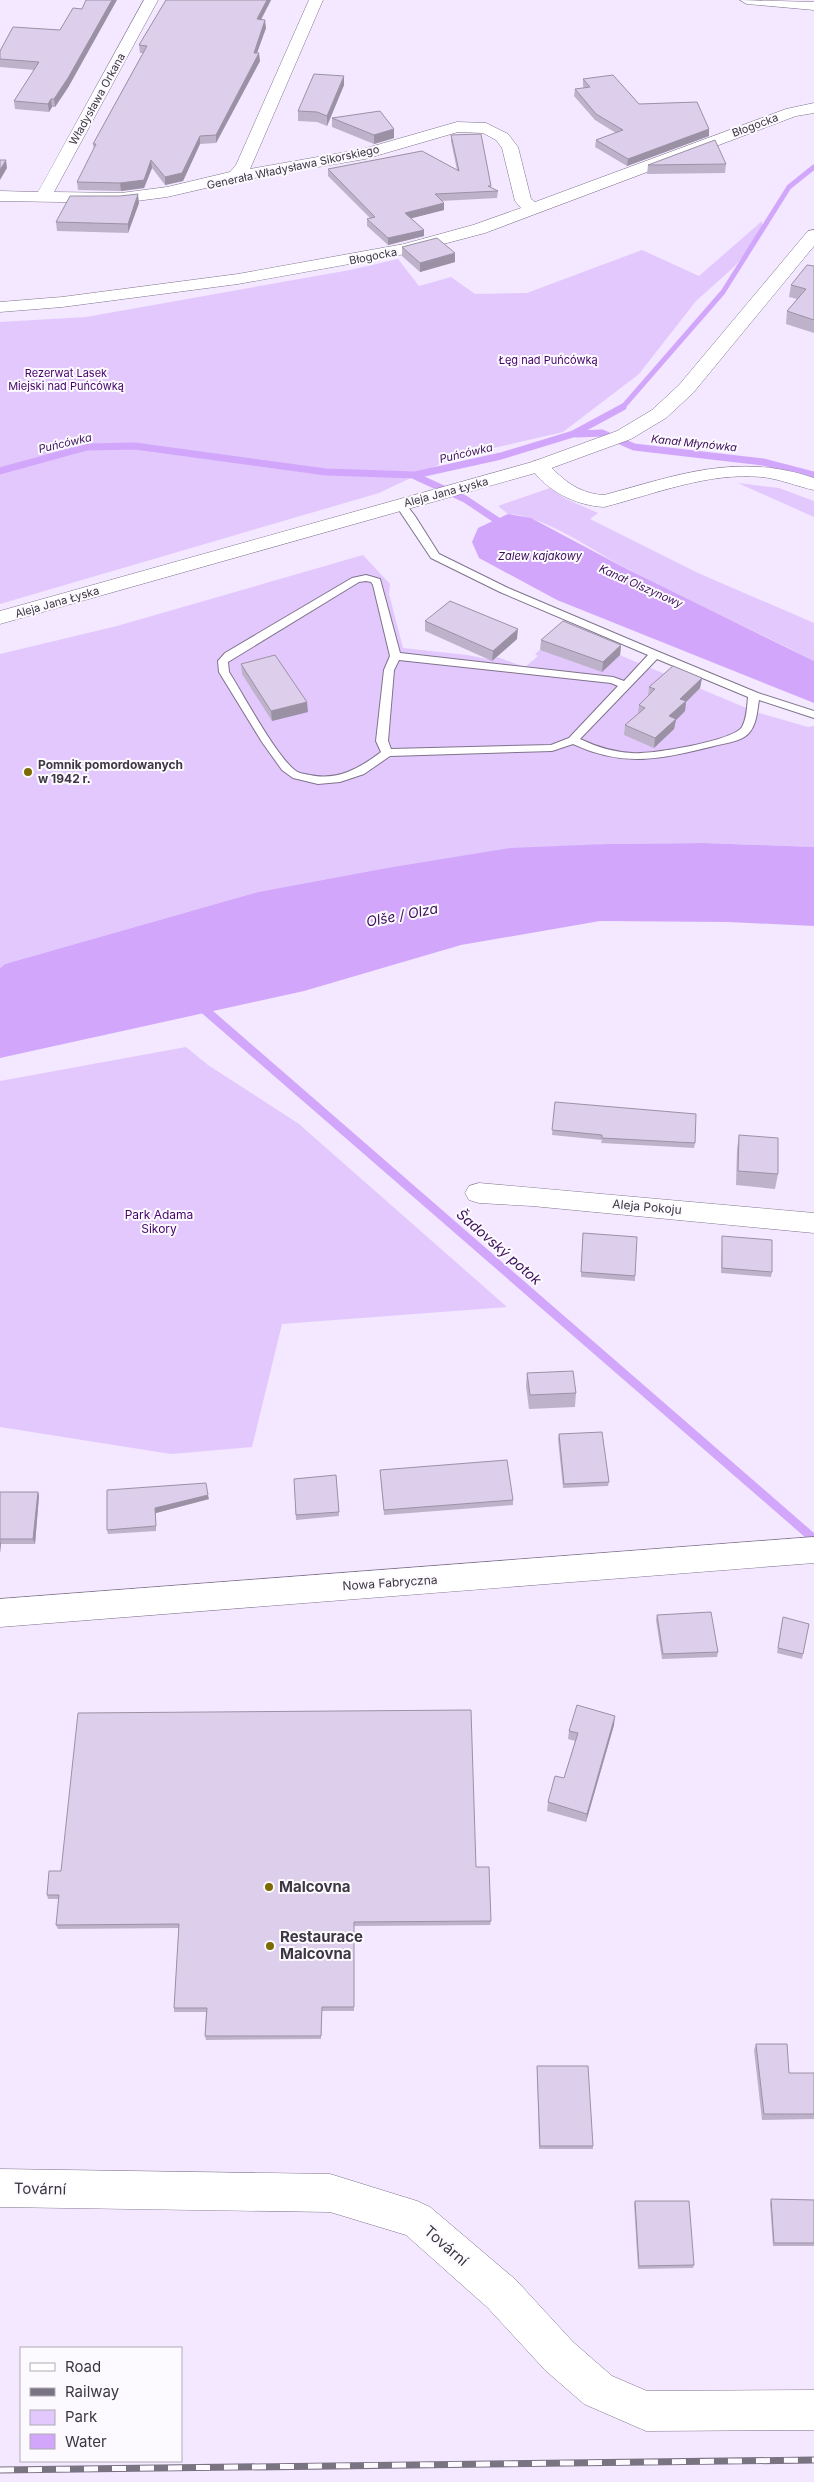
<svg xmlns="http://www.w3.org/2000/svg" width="814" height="2482" viewBox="0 0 814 2482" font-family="Inter,sans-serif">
<rect width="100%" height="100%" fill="#f3e8ff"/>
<g fill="#e3c8fe">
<path d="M762,221V233L735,266L696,301L639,374L563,432L455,457L379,493L0,604V322L86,317L350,270L398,259L419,286L451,277L475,294L527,293L642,250L699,276Z"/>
<path d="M738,483L779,488L814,501V517Z"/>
<path d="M550,488L566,499L598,513L590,519L698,573L814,623V661C750,628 685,599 622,566C590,549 543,515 508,514L498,506Z"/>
<path d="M363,555L390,584L389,594L403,648L467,655L492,660L497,657L525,667L538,656L535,654L562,631L756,712L808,727L814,726V847L704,843L607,844L381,869L258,892L5,964L0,968V654L117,626Z"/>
<path d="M186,1047L208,1065L299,1124L507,1307L282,1324L252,1447L171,1454L0,1427V1081Z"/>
</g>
<g fill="#d2a7fb">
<path d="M508,514L531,518L623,567L814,661V703L557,600L479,558L472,542L478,528Z"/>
<path d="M704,843L814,847V926L728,922L600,921L461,945L304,991L0,1058V968L5,964L258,892L381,869L510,848L607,844Z"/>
</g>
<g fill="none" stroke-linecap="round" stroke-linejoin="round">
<path stroke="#d2a7fb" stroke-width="5" d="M622,408L723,292L789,187L814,167"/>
<g stroke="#d2a7fb" stroke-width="7">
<path d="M577,434L602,433L634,447L763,462L814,475"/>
<path d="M0,471L87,447L135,446L326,472L415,475L501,456L573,434L623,407"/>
<path d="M415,476L465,499L504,525"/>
</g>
<path stroke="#d2a7fb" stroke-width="9" d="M197,1003L814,1539"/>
<g stroke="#7f738b" stroke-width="2">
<path id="lane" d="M400,501L404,502L415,516L439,554L508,588L659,652L758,693L814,711V718L759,700C757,711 757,724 749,733C741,742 725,743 714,746C661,759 625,768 573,744L552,751L390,756L364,774L340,782L318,784L293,778L282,770L262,742L219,672L218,661L225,653L352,578L366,575L380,579L400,653L613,677L624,681L648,655L500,592L431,558L395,504ZM366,581L371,582L373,585L390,656L384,670L376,741L381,752C360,768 338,781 310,775C306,774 300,774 296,771C277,758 243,694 229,672L228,662L359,582ZM657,659L748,697C747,706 747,718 742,727C733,741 650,755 632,753C613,752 597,747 580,739ZM399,660L611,683L618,686L569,738L551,745L391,749L388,741L394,670Z"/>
</g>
<g stroke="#7f738b" stroke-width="1">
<g id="street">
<path d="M144,0H158L54,192L121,193L167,187L230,172L236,165L309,0H323L250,169L363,149L457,122L486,123L508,134L518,147L531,199L535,202L786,109L814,103V113L796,116L485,233L405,254L238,284L62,307L0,312V302L62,297L238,274L404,244L473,225L521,208L515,201L502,148L496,140L483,133L458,132L365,159L236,181L167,197L121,203L0,201V191L38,192Z"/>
<path d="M740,0L814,2V10L747,4Z"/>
<path d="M539,460C548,462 551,468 558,474C571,486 585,494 604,495C678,475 737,452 814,478V490C796,486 780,479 762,477C708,472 655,494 604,507C574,505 547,491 529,466L532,462Z"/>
<path d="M479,1183L814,1213V1233L532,1206L479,1203L469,1200L465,1193L469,1186Z"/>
<path d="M814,1537V1563L0,1627V1599Z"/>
<path d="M0,2169L330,2174L417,2201L430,2207L516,2280L573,2342L612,2376L647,2391L814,2390V2430L646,2431L584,2404L545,2370L488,2308L406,2235L330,2212L0,2207Z"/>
</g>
</g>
<g stroke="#7f738b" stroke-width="1">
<path id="secondary" d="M814,230V246L693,393L666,418L631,439L546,470L0,624V611L532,462L617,431L652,410L679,385L808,231Z"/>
</g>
<use href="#lane" fill="#fff" fill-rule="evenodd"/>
<use href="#street" fill="#fff" fill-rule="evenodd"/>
<use href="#secondary" fill="#fff" fill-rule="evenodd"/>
<g stroke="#7a7382" stroke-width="7">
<path id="rail" d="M0,2470L814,2460"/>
</g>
<use href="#rail" stroke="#fcf9ff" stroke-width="5" stroke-dasharray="14" stroke-linecap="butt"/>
</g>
<g fill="#beb2ca">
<path d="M166,0H271L261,20L266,28L257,53L260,61L216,143L200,144L183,181L165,185L152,168L144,188L121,191L78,190L77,182L94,150L93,144L143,53H140L139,45Z"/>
<path d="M13,27L69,86L55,107H52L49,112L15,109L14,101L34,70L0,67V51Z"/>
<path d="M344,76V85L327,126L317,122L298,121V111Z"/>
<path d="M583,79L639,104L709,129V136L627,166L595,147L596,140L616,133L595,120L574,96L575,89L584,88L583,86Z"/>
<path d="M332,118L394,129V138L374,144L332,127Z"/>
<path d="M451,135L491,186V188L498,191L497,198L441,201L444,203V210L411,218L424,230V236L388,245L367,226V219L370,218L328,176V169L457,170L451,141Z"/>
<path d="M726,164L725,173L647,174L648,165Z"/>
<path d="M120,196L139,203L128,233L57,231L56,222Z"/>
<path d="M402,247L455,262L420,272L402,256Z"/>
<path d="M814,266V333L786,324L787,311L797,299L789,297L791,285Z"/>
<path d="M425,621L517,639L492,661L425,631Z"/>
<path d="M541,640L621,645L620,655L602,672L540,650Z"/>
<path d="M241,664L308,712L272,721L242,674Z"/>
<path d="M702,678L700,688L686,702L685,711L676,720L674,729L654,748L624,735L625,725L638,714L639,705L648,696L649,687Z"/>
<path d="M555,1102L695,1143L694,1148L601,1143L602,1140L552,1135Z"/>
<path d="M739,1135L778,1174L775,1189L736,1185L737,1149Z"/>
<path d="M583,1233L635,1276V1281L581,1277Z"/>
<path d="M722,1236L772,1272L771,1277L721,1273L722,1241Z"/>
<path d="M527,1373L576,1393L575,1407L529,1409L526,1386Z"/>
<path d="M559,1434L609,1482L608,1486L563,1488L558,1439Z"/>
<path d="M380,1470L513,1500V1505L384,1515Z"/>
<path d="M336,1475L339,1516L296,1520L294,1479Z"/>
<path d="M107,1490L209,1499L156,1513V1531L108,1534L107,1530Z"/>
<path d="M0,1492H38L39,1496L35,1544H1L0,1553Z"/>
<path d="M657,1615L718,1652L717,1657L662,1659L656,1620Z"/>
<path d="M782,1622L803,1654L802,1659L777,1653Z"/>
<path d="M614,1725L586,1822L547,1811L548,1802L564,1778L575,1741L568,1739L569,1731Z"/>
<path d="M476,1867L491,1921L490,1925L354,1926V2011H322L321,2039L206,2040L205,2036L206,2012H174V2008L179,1928L58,1929L56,1925L59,1899H48L47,1895Z"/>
<path d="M756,2044L789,2073H814V2119L762,2120L754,2050Z"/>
<path d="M537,2066L593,2146V2149H539Z"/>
<path d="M771,2199L814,2200V2246H773L770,2203Z"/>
<path d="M635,2201L694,2265L693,2268L638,2269L634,2204Z"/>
</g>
<g fill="#9b91a4">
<path d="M112,0H117L69,86L55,107L54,99Z"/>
<path d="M267,0H271L257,27V19Z"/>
<path d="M265,20L266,28L254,61V53Z"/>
<path d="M259,53L260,61L216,143V135Z"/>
<path d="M344,76V85L327,126V116Z"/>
<path d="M51,99L52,107L49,112L48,104Z"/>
<path d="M394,129V138L374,144V135Z"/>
<path d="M709,129V136L627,166L628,159Z"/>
<path d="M200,136V144L183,181L165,185V177Z"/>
<path d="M6,160L7,168L0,180V170Z"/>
<path d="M151,160L152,168L144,188L121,191L120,183Z"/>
<path d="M138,194L139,203L128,233V224Z"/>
<path d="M444,203V210L405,220V213Z"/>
<path d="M424,230V236L388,245V238Z"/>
<path d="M455,253V262L420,272V263Z"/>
<path d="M518,629L517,639L492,661L493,651Z"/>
<path d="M621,645L620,655L602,672L603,662Z"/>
<path d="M702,678L700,688L686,702L685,711L676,720L674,729L654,748L655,738L680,699Z"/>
<path d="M307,702L308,712L272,721L271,711Z"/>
<path d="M38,1492L39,1496L35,1544L33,1539Z"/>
<path d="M208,1495L209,1499L156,1513V1531L155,1508Z"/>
<path d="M0,1539L1,1544L0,1553Z"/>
<path d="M615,1716L614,1725L586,1822L587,1814Z"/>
</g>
<g fill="#ddcfeb" stroke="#9b91a4">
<path d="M86,0H112L68,78L54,99H51L48,104L14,101L39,62L0,59V51L13,27L60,30L73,8L82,9Z"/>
<path d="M166,0H267L257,19L265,20L254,53H259L216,135L200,136L182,173L165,177L151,160L144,180L120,183L77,182L96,144H93L147,46L139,45Z"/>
<path d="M314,74L344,76L327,116L317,112L298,111Z"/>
<path d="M613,75L639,104L697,102L709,129L628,159L596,140L623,130L596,114L575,89L590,87L583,79Z"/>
<path d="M380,111L394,129L374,135L332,118Z"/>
<path d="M481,134L491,186H488L498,191L435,194L444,203L405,213L424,230L388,238L367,219L375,217L328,169L422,151L459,171L451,135Z"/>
<path d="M715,140L726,164L648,165Z"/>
<path d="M0,160H6L0,170Z"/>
<path d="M138,194L128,224L56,222L70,196H120Z"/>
<path d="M437,238L455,253L420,263L402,247Z"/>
<path d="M807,265L814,266V320L787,311L806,289L791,285Z"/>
<path d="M450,601L518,629L493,651L425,621Z"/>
<path d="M563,621L621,645L603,662L541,640Z"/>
<path d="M275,655L307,702L271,711L241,664Z"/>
<path d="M673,666L702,678L680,699L686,701L669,716L676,719L655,738L625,725L645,708L639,705L655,689L649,687Z"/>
<path d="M555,1102L696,1114L695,1143L602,1138V1135L552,1130Z"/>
<path d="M739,1135L778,1138V1174L738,1171Z"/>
<path d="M583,1233L637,1237L635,1276L581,1272Z"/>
<path d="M722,1236L772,1240V1272L722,1268Z"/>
<path d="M573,1371L576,1393L530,1395L527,1373Z"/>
<path d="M602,1432L609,1482L564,1484L559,1434Z"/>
<path d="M507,1460L513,1500L384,1510L380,1470Z"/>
<path d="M336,1475L339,1512L296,1515L294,1479Z"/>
<path d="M206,1483L208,1495L155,1508L156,1526L107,1530V1490Z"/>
<path d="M0,1492H38L33,1539H0Z"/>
<path d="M711,1612L718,1652L663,1654L657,1615Z"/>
<path d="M783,1617L809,1624L803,1654L778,1648Z"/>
<path d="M577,1705L615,1716L587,1814L548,1802L555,1776L564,1778L578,1733L569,1731Z"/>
<path d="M471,1710L476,1867H489L491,1921L354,1922V2007H322L321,2036H205L207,2008H174L179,1924L56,1925L59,1895H47L49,1871H61L78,1713Z"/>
<path d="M756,2044H787L789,2073H814V2114H764Z"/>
<path d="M537,2066H588L593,2146H540Z"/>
<path d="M771,2199L814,2200V2243H774Z"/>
<path d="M635,2201H689L694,2265L639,2266Z"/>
</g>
<g fill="#7c6a02" stroke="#fcf9ff" stroke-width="2">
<circle cx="28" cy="772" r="5"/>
<circle cx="269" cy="1887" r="5"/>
<circle cx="270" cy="1946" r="5"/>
</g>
<g text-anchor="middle" stroke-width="4" stroke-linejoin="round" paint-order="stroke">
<g font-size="11" fill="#3c3741" stroke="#fcf9ff">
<text transform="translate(97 99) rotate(-61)" y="4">Władysława Orkana</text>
<text transform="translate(755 125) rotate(-20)" y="4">Błogocka</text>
<text transform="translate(293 167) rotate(-12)" y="4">Generała Władysława Sikorskiego</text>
<text transform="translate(373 256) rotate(-11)" y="4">Błogocka</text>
<text transform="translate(446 492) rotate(-15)" y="4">Aleja Jana Łyska</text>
<text transform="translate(57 602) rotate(-16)" y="4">Aleja Jana Łyska</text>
</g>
<g font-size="11" fill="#46056b" stroke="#fcf9ff">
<text x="548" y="364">Łęg nad Puńcówką</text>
<text x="66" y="377">Rezerwat Lasek<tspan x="66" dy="13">Miejski nad Puńcówką</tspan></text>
</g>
<g font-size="11" font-style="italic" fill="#3a0e57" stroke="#fcf9ff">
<text transform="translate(65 443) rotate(-13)" y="4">Puńcówka</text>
<text transform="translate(694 443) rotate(6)" y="4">Kanał Młynówka</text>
<text transform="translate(466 453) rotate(-13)" y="4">Puńcówka</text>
<text x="540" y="560">Zalew kajakowy</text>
<text transform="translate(641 586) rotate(24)" y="4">Kanał Olszynowy</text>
</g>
<g font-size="12" font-weight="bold" fill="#3c3741" stroke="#fcf9ff" text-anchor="start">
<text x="38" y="769">Pomnik pomordowanych<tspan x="38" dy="14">w 1942 r.</tspan></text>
</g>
<g font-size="12" fill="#3c3741" stroke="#fcf9ff">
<text transform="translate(647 1207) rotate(5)" y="4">Aleja Pokoju</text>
<text transform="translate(390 1583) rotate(-4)" y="4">Nowa Fabryczna</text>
</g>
<g font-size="12" fill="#46056b" stroke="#fcf9ff">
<text x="159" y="1219">Park Adama<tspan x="159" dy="14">Sikory</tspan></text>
</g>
<g font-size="14" font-style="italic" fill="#3a0e57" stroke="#fcf9ff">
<text transform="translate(402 915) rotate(-11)" y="5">Olše / Olza</text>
<text transform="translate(499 1247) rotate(41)" y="5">Šadovský potok</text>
</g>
<g font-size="15" font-weight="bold" fill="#3c3741" stroke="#fcf9ff" text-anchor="start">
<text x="279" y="1892">Malcovna</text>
<text x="280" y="1942">Restaurace<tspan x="280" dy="17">Malcovna</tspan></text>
</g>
<g font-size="15" fill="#3c3741" stroke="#fcf9ff">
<text transform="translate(40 2189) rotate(1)" y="5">Tovární</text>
<text transform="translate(446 2246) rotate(41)" y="5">Tovární</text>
</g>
</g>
<rect x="20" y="2347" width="162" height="115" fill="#fcf9ff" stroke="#afabb3"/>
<rect x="30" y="2363" width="25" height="8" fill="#ffffff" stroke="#afabb3"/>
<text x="65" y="2372" font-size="15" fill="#3c3741">Road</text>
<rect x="30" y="2388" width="25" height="8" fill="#7a7382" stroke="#afabb3"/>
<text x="65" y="2397" font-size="15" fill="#3c3741">Railway</text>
<rect x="30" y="2410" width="25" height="15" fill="#e3c8fe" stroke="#afabb3"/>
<text x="65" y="2422" font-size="15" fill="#3c3741">Park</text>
<rect x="30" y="2434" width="25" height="15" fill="#d2a7fb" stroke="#afabb3"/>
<text x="65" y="2447" font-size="15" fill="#3c3741">Water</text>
</svg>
